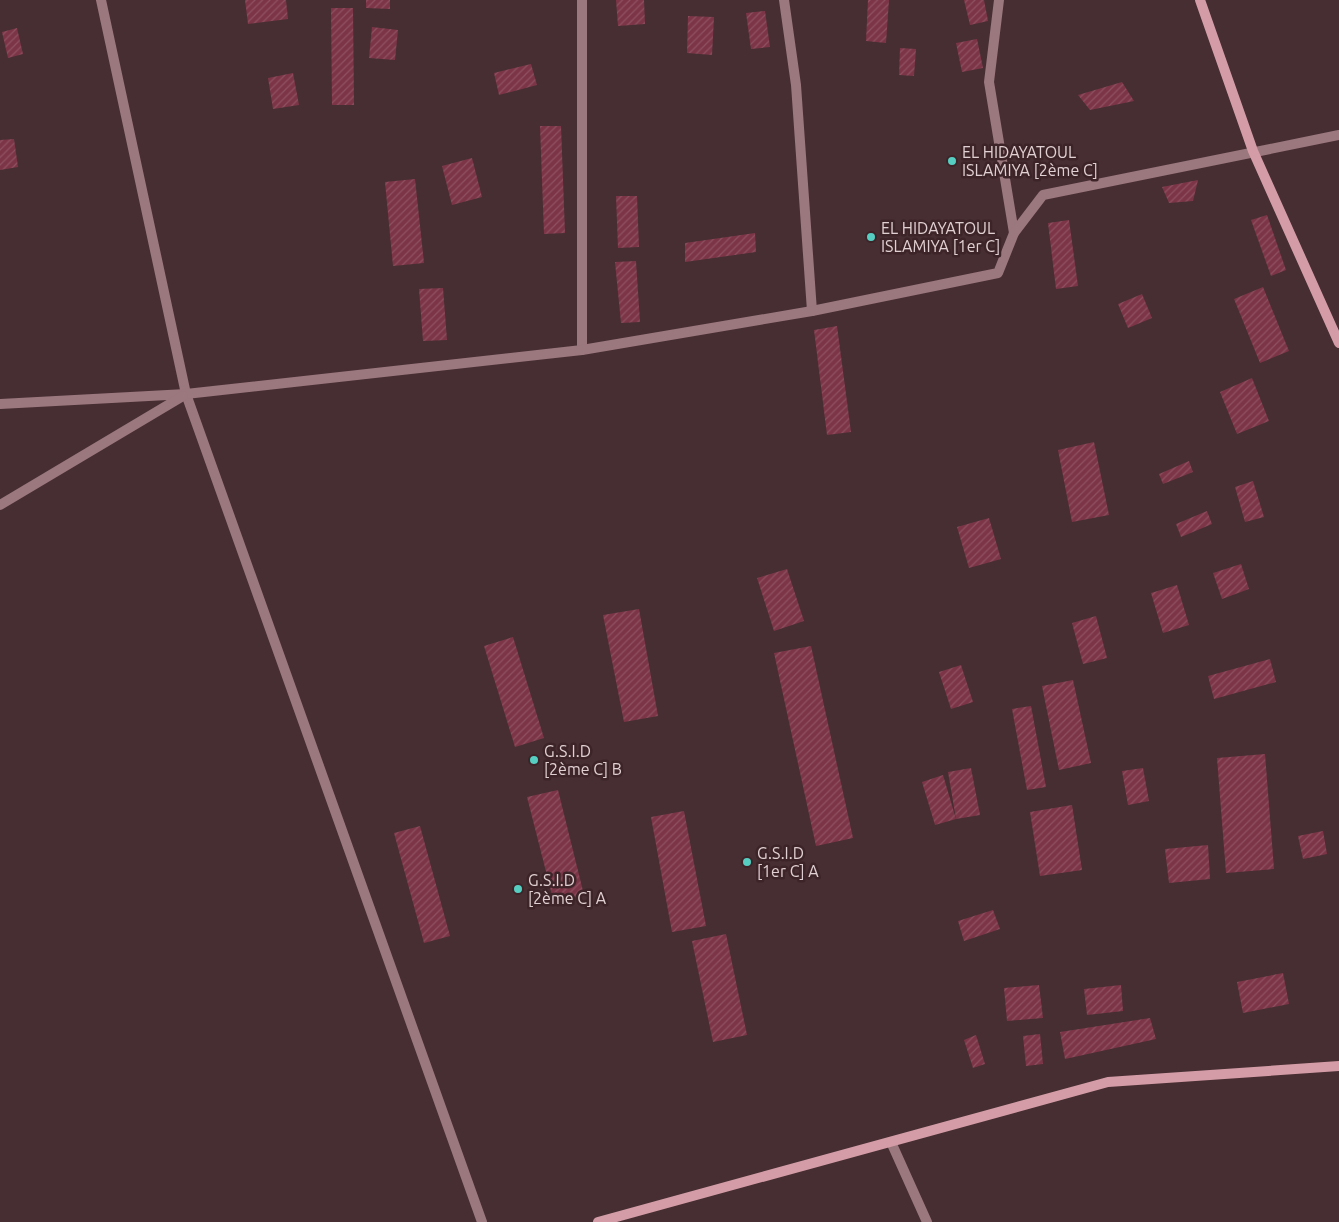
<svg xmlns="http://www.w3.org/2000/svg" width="1339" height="1222" viewBox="0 0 1339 1222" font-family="Ubuntu,sans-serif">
<defs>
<pattern id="building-hatch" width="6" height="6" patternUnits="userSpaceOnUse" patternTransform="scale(1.25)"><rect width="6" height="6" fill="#7c3547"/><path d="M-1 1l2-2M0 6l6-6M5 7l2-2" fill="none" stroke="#8e5161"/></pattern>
</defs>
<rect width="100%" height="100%" fill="#462e32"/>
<g fill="url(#building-hatch)">
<path d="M245,0H286L288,19L248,24Z"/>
<path d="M366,0H390V9L366,8Z"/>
<path d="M616,0H644L645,24L618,26Z"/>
<path d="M868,0H889L886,43L866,41Z"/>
<path d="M964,0H984L988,21L970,25Z"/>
<path d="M331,8H353L354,105H332Z"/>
<path d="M765,11L770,47L751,49L746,13Z"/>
<path d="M688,16L714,17L712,55L687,53Z"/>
<path d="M372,27L398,30L395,60L369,58Z"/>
<path d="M17,28L23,54L8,58L2,32Z"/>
<path d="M977,39L983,68L962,72L956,43Z"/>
<path d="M900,48L916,49L914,76L899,75Z"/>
<path d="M531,64L537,85L499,95L494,73Z"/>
<path d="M293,73L299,105L273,109L268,78Z"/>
<path d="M1122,82L1134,101L1090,110L1078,95Z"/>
<path d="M540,126H561L565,233L544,234Z"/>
<path d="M14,139L18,167L0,170V140Z"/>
<path d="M472,158L482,197L452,205L442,166Z"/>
<path d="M415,179L424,263L393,266L385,182Z"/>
<path d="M1198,180L1193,201L1169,203L1162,187Z"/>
<path d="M616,196H637L639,247L618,248Z"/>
<path d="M1267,215L1286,270L1271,276L1251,220Z"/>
<path d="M1069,220L1078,286L1056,289L1048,223Z"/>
<path d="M755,233L756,252L685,262V243Z"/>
<path d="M636,261L640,322L621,323L615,262Z"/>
<path d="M1263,287L1289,351L1260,363L1234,299Z"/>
<path d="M443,288L447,340L423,341L419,289Z"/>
<path d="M1142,294L1152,318L1128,328L1118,304Z"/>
<path d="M837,326L851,432L827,435L814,330Z"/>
<path d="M1252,378L1269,421L1237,434L1220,392Z"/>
<path d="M1094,442L1109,515L1072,522L1058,450Z"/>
<path d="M1189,461L1193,472L1163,484L1159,474Z"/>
<path d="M1253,481L1264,517L1245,522L1235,487Z"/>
<path d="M1207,511L1212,524L1181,537L1176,524Z"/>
<path d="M989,518L1001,559L969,568L957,527Z"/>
<path d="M1241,564L1249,589L1222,599L1213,573Z"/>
<path d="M787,569L804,621L774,631L757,578Z"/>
<path d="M1177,585L1189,625L1163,633L1151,593Z"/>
<path d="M639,609L658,716L624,722L603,615Z"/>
<path d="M1096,616L1107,658L1083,664L1072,623Z"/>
<path d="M513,637L544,738L515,747L484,646Z"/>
<path d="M811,646L853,838L816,846L774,653Z"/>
<path d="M1270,659L1276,682L1214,699L1208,676Z"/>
<path d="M961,665L973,702L951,709L939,672Z"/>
<path d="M1073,680L1091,763L1059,770L1042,686Z"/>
<path d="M1031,706L1046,787L1027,790L1012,709Z"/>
<path d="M1265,754L1274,869L1226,873L1217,758Z"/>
<path d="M971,768L980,815L956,819L948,772Z"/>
<path d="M1143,768L1149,801L1128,805L1122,771Z"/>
<path d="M943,775L956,819L935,825L922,782Z"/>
<path d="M558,790L584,895L554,903L527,797Z"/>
<path d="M1072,805L1082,870L1040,876L1030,812Z"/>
<path d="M684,811L706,926L672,932L651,817Z"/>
<path d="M420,826L450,936L424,943L394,833Z"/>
<path d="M1323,831L1327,854L1303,859L1298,836Z"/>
<path d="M1208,845L1210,879L1169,883L1165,849Z"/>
<path d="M993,910L1000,929L964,941L958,921Z"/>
<path d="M726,934L747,1035L713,1042L692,941Z"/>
<path d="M1283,973L1289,1004L1243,1013L1237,982Z"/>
<path d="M1039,985L1043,1018L1007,1021L1004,988Z"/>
<path d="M1121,985L1123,1011L1087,1015L1084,989Z"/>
<path d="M1150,1018L1156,1039L1065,1059L1060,1032Z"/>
<path d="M1040,1034L1043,1064L1026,1066L1023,1036Z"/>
<path d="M976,1035L985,1064L973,1068L964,1040Z"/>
</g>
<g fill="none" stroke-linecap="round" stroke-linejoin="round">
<g stroke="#9b777e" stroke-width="10">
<path d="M101,0L186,394L482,1222"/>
<path d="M582,0V350"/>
<path d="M784,0L796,85L812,311"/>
<path d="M999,0L989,82L1014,233"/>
<path d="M0,404L186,394L582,350L812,311L998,273L1014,233L1043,195L1339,135"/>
<path d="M0,505L183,396"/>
<path d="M891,1142L927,1222"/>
</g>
<g stroke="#d49ca6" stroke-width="10">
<path d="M1200,0L1253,151L1339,343"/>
<path d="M598,1222L1108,1082L1339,1066"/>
</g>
</g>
<g fill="#57cec2" stroke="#3c2428" stroke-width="2">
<circle cx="952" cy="161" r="5"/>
<circle cx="871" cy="237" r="5"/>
<circle cx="534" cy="760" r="5"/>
<circle cx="747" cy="862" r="5"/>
<circle cx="518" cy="889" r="5"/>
</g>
<g text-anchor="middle" stroke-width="5" stroke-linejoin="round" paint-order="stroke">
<g font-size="16" fill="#e1d0d3" stroke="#3c2428" text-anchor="start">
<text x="962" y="158">EL HIDAYATOUL<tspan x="962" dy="18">ISLAMIYA [2ème C]</tspan></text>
<text x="881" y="234">EL HIDAYATOUL<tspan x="881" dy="18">ISLAMIYA [1er C]</tspan></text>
<text x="544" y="757">G.S.I.D<tspan x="544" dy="18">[2ème C] B</tspan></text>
<text x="757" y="859">G.S.I.D<tspan x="757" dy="18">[1er C] A</tspan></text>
<text x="528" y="886">G.S.I.D<tspan x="528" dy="18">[2ème C] A</tspan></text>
</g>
</g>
</svg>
